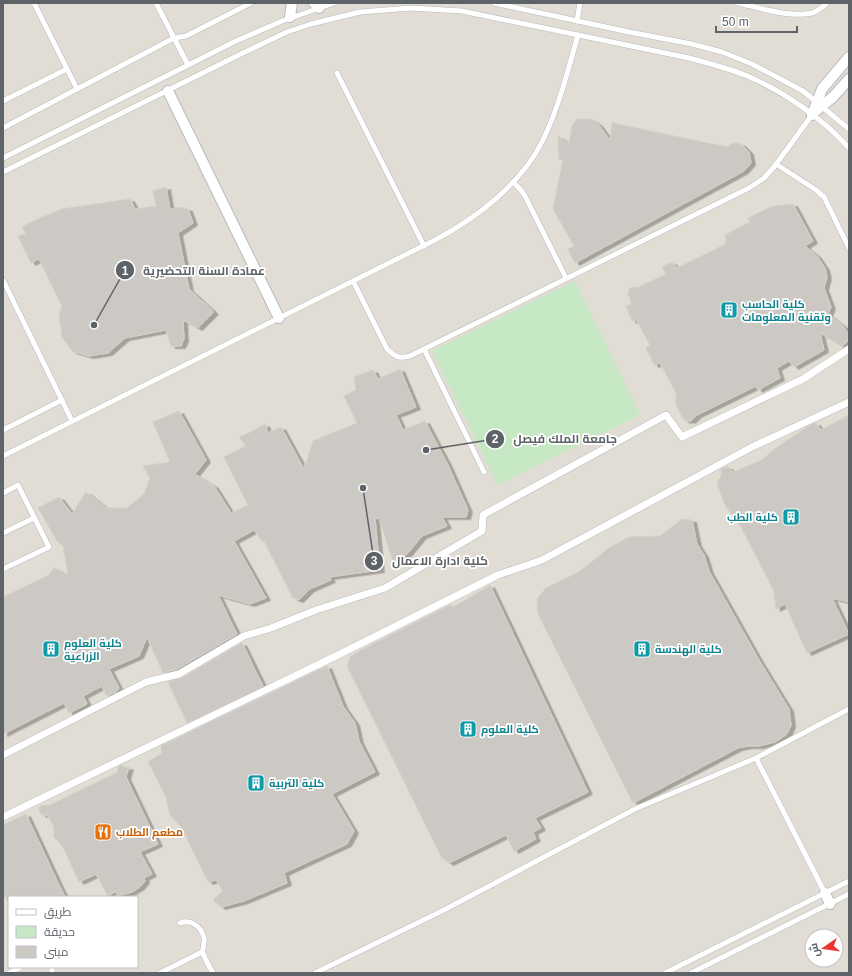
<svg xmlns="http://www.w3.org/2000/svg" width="852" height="976" viewBox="0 0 852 976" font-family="Arial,Cairo,sans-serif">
<defs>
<filter id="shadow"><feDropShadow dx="4.5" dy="2.5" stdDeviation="0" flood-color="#0004"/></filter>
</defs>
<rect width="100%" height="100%" fill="#f1eee7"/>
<path fill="#e1ddd5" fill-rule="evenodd" d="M3,3H849V973H3ZM9,897H137V967H9ZM812,936H836V960H812Z"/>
<path fill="#c6e8c4" d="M575,281L640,415L498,485L432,351Z"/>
<g fill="#ccc9c4" stroke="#d6cfc5" filter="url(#shadow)">
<path d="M577,119H591L598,124L610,140L612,123L727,147L733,143L741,144L749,152L751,163L744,171L575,263L568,249L574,246L553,209L563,160L559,159L558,136L569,145L572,126Z"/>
<path d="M166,187L170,210L178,207L188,209L193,223L178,233L189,289L214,312L198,328L183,320L184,339L181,346H171L166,330L125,338L108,353L89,356L72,351L62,337L59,315L62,306L39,259L31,263L18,236L26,234L22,227L33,221L62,209L130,199L135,209L156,206L153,191Z"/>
<path d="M793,204L813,241L805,246L817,256L825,268L827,277L824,288L831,307L828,314L843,326L849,335L847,342L842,346L820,333L824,350L794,367L789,361L777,368L780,378L758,390L756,386L697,415L691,421L684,420L676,405V393L660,363L654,365L646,348L650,345L636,319L632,321L626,306L632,304L628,294L630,288L639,287L666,274L662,267L672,262L677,268L726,244L725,235L750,222L748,218L773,206Z"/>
<path d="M400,369L416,407L396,415L403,430L425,421L448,465L468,510L466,517H442L447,526L422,536L408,553L394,564L379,518L375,519L380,570L329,577L331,580L310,589L299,600L293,598L264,541H262L254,530L234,541L266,598L250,604L218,595L237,634L177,669L163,673L147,637L139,656L109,669L119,688L116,692L109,695H106L102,686L83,696L87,704L69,713L64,703L3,734V597L49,575L54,568L68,574L63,546L57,541L38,508L59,497L72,514L86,492L106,508H127L144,494L150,478L143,466L170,462L153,422L179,411L206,460L195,474L214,486L231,513L248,505L224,457L246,446L239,437L251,432L265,424L268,433L281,427L304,469L313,441L357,423L344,396L356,390L354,377L373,370L378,379Z"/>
<path d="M849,415V602L832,598L849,634L807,653L785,604L776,609L774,591L741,527L726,507L719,489L717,482L721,477V469L723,468L728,467L733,472L762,460L773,450L810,425L816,423L821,430Z"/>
<path d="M682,519L692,520L697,544L704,555L709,571L759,660L789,709L791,725L787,734L775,742L759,746H748L738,748L633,803L538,614L537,599L546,588L579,572L609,548L629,537L660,536Z"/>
<path d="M490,585L588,792L535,818L541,828L533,832L536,839L514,851L506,835L449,863L442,858L347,666L350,657L361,650L450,605L454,607Z"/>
<path d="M242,643L263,686L187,723L168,682L182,678Z"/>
<path d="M327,666L343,706L355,723L359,741L375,772L332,794L354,831L347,844L284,873L287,883L244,901L221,907L213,900L223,891L216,880L208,882L182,828L170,815L166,797L148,762L162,753L161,746Z"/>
<path d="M122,765L126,768L129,767L126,777L158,844L140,852L152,874L144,878L145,881L140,887L132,892L117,896L116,891L108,896L96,874L79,882L63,847L54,837V827L47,815H42L39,811L40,806L50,805L118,772V767Z"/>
<path d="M26,814L59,885L65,897H3V825Z"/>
</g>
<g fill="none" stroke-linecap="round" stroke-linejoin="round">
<g stroke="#b7babe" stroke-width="6">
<g id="service">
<path d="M34,3L77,89"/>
<path d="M156,3L188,65"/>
<path d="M494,3L629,32L692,44L722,52L752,64L803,91L849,129"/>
<path d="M738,3C760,8 790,18 812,13C818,11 823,7 827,3"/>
<path d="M577,21L580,3"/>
<path d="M337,73L424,246"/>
<path d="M3,101L67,69"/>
<path d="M3,128L174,38L186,36L251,3"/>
<path d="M3,158L236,41L282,21L334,3"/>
<path d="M776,164L816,190L824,197L849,248"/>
<path d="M3,172L243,53L287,32L311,24L360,12L411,8L462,11L689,58C708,63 727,68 745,75C783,91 821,117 849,148"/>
<path d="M513,182L521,190L525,196L566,278"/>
<path d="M3,280L72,421"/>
<path d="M353,281L387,349C396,357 398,359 410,356L749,188L764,178L774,167L812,115"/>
<path d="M424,349L484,472"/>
<path d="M3,430L62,400"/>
<path d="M3,456L437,239C478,217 522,183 543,140C559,107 568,70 578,35"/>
<path d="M3,493L18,485L49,547L3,569"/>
<path d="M3,533L34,518"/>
<path d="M756,758L825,893"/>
<path d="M180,923C191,919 201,926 204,938C205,942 202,948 203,953C205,960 210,967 213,973"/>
<path d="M52,967V973"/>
<path d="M9,973L21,967"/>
<path d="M160,973L202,952"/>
<path d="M315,973L444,910L635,809L756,758L849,709"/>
<path d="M665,973L849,881"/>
<path d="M691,973L849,894"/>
</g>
</g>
<g stroke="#b7babe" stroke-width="8">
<g id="pedestrian">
<path d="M3,755L146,682L179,674L244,636L271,628L316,610L385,588L482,531L483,515L666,415L682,437L803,379L849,349"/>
<path d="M3,817L338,655L498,575L542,560L752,447L849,402"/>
</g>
</g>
<g stroke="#b7babe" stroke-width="12">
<g id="minor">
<path d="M314,3L319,8"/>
<path d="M290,17L292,3"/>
<path d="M168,91L279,318"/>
<path d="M813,113L833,97L849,79"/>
<path d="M812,115L822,89L849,57"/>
<path d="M825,893L830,904"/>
</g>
</g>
<use href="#service" stroke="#fff" stroke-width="5"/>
<use href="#pedestrian" stroke="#fff" stroke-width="7"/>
<use href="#minor" stroke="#fff" stroke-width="10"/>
</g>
<defs>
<g id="building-square" transform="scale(0.9)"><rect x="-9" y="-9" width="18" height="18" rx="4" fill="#0f9aa8" stroke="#fff"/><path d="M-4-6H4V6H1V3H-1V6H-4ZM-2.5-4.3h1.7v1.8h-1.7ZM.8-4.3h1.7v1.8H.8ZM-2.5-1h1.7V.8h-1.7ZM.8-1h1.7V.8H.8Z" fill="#fff"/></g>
<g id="restaurant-square" transform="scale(0.9)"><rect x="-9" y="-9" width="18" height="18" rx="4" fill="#e8710a" stroke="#fff"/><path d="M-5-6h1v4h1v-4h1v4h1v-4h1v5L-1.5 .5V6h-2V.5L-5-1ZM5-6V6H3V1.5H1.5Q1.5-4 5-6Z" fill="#fff"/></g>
</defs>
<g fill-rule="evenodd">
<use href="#building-square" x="729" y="310"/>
<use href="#building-square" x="791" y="517"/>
<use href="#building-square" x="51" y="649"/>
<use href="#building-square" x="642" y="649"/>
<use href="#building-square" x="468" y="729"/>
<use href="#building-square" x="256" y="783"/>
<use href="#restaurant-square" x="103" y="832"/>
</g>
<g text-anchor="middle" stroke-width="3.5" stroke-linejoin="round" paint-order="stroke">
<g font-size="11" font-weight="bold" fill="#0d838f" stroke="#fff" text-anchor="start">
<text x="742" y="308">كلية الحاسب<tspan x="742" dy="13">وتقنية المعلومات</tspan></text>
<text x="778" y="521" text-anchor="end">كلية الطب</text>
<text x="64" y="647">كلية العلوم<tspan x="64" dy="13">الزراعية</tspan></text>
<text x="655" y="653">كلية الهندسة</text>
<text x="481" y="733">كلية العلوم</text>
<text x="269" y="787">كلية التربية</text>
</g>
<g font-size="11" font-weight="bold" fill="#c56008" stroke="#fff" text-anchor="start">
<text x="116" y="836">مطعم الطلاب</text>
</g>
</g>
<path fill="none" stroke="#5e6368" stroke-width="1.5" d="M94 325L125 270M426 450L495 439M363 488L374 561"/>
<g fill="#5e6368" stroke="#fff" stroke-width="1.5">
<circle cx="94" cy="325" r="4"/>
<circle cx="426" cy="450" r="4"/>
<circle cx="363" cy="488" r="4"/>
<circle cx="125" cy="270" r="10"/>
<circle cx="495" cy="439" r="10"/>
<circle cx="374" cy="561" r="10"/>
</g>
<g font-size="12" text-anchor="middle" font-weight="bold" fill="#fff">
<text x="125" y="275">1</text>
<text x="495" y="443">2</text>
<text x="374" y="565">3</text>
</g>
<g font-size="12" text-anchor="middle" font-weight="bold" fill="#5e6368" stroke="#fff" stroke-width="3.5" stroke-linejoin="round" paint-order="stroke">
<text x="204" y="275">عمادة السنة التحضيرية</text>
<text x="565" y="443">جامعة الملك فيصل</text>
<text x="440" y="565">كلية ادارة الاعمال</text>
</g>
<rect width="852" height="976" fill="none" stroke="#5e6368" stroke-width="8"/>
<rect x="8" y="896" width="130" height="72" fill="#ffffff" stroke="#bfc1c3"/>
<rect x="16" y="909" width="20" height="6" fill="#ffffff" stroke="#bfc1c3"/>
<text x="44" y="916" font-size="12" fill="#5e6368">طريق</text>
<rect x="16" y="926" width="20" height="12" fill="#c6e8c4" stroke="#bfc1c3"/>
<text x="44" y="936" font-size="12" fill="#5e6368">حديقة</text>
<rect x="16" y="946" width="20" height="12" fill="#ccc9c4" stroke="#bfc1c3"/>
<text x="44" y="956" font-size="12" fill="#5e6368">مبنى</text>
<g transform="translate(824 948) rotate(257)"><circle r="19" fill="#ffffff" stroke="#bfc1c3"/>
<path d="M0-3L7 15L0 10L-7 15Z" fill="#ed3431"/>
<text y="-6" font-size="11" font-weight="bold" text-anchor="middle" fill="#5e6368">ش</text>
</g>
<path d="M716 26v6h81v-6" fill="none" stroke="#5e6368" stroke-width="2"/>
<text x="722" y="26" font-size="12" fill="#5e6368" stroke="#ffffff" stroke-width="3" paint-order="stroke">50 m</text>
</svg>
